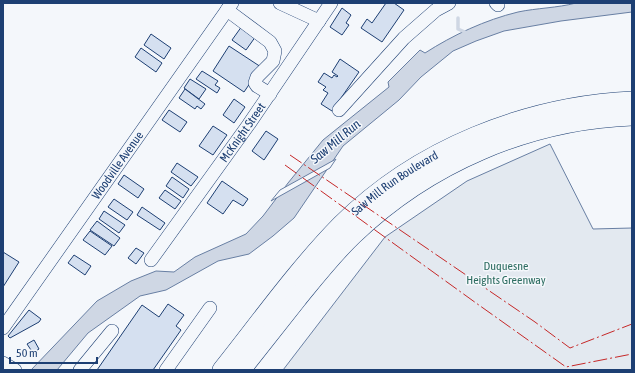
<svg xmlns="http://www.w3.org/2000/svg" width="635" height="373" viewBox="0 0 635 373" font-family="'Asap Condensed',sans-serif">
<rect width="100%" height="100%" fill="#f4f7fb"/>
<path fill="#e3e9f0" stroke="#687fa3" d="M550,144L593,229L632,228V370H283L385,237L467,181Z"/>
<path fill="#cfd7e4" stroke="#687fa3" d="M576,3H632V12L561,21L504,31L476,41L453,51L421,77L399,100L382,114L343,146L294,218L273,236L249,254L218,261L166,290L140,296L88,333L57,370H31L97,301L131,281L156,271L174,272L195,257L246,234L263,216L288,183L323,140L389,87L388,82L420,50L425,53C453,35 485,20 518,12C537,8 557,8 576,3Z"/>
<path fill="#f4f7fb" stroke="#687fa3" d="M336,159L330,168L271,201L280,190Z"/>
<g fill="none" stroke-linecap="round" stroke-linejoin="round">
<path stroke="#cfd7e4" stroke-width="3.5" d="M458,18V29L467,33"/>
</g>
<g fill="#d5e0f0" stroke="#1d3f73">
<path d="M386,3H394L404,10L382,42L361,28L367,19L372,23Z"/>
<path d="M342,8L351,15L346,23L349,25L342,35L330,27Z"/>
<path d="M242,26L256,36L246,50L232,40Z"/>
<path d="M151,34L171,48L164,59L144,45Z"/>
<path d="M229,46L261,67L244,92L213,71Z"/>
<path d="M141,48L162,63L156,72L135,57Z"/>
<path d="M340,59L359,72L332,111L321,104L328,93L323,90L326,87L318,82L324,73L332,78L334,75L337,77L338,76L332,72Z"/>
<path d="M202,71L218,81L215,85L220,88L217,93L196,79Z"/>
<path d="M190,79L206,89L199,99L184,88Z"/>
<path d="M185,89L205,104L201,109L197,106L195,109L179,98Z"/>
<path d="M234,99L245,107L234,123L223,115Z"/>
<path d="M169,110L187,122L180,132L162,120Z"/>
<path d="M213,126L227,135L213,155L199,146Z"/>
<path d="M266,131L278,139L264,160L252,151Z"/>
<path d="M177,163L198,177L191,186L171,172Z"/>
<path d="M124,175L144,189L138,198L118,184Z"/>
<path d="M172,177L189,189L183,198L166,186Z"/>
<path d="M222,181L248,199L243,206L233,200L223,214L207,203Z"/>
<path d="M165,190L181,201L175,209L159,198Z"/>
<path d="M114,199L133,212L127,220L108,207Z"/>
<path d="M142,207L165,223L160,230L137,215Z"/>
<path d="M104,211L125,225L119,233L99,219Z"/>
<path d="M97,221L120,238L114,246L90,230Z"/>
<path d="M90,231L112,246L105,255L83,240Z"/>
<path d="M136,248L144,253L136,264L128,258Z"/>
<path d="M3,252L19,262L3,287Z"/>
<path d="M74,255L91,266L85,275L68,263Z"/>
<path d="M168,304L184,315L176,326L181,330L153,370H97L142,305L159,317Z"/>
<path d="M29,310L41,319L39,322L10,338L8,336Z"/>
<path d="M34,340L39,349L33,353L27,344Z"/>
</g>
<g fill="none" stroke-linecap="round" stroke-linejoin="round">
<g stroke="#1d3f73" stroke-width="14">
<g id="minor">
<path d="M280,3L319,21"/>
<path d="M496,3L498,5"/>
<path d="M227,10L270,42L275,51L273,61L257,77L255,83L257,86L270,94"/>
<path d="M339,110L404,38L436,10L449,3"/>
<path id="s1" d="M151,260L249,124L331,3"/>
<path id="s2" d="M3,328L232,3"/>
<path d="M3,363L15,370"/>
<path d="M80,370L112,331"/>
<path d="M166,370L210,308"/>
</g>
</g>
<g stroke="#1d3f73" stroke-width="20">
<g id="highway">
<path id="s3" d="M222,370C261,321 297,270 341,225C417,149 526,106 632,101"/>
<path d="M241,370C260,346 279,322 297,299C315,277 333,254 353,235C428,163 528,120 632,116"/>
</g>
</g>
<use href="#minor" stroke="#f4f7fb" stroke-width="13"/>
<use href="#highway" stroke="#f4f7fb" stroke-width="19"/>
<g stroke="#c62828" stroke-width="1" stroke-dasharray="14 3 2 3" stroke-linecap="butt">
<path d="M290,155L535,322L570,348L632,324"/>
<path d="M285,165L476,303L566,367L632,354"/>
</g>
</g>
<g text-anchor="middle" stroke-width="3" stroke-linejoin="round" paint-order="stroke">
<g font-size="12" fill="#1d3f73" stroke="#f4f7fb">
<text dy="4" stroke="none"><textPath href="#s1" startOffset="157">McKnight Street</textPath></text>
<text dy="4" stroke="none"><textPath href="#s2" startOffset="199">Woodville Avenue</textPath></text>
<text dy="4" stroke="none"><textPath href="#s3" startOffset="256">Saw Mill Run Boulevard</textPath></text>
</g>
<g font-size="12" fill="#2c6c60" stroke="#f4f7fb">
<text x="506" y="270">Duquesne<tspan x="506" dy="14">Heights Greenway</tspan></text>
</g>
<g font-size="13" font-style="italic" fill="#1d3f73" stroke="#f4f7fb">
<text transform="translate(335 141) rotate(-40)" y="5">Saw Mill Run</text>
</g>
</g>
<rect width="635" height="373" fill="none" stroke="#1d3f73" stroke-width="8"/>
<path d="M10 357v6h87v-6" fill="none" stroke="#1d3f73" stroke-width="2"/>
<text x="16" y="357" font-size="12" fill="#1d3f73" stroke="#f4f7fb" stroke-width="3" paint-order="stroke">50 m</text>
</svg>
